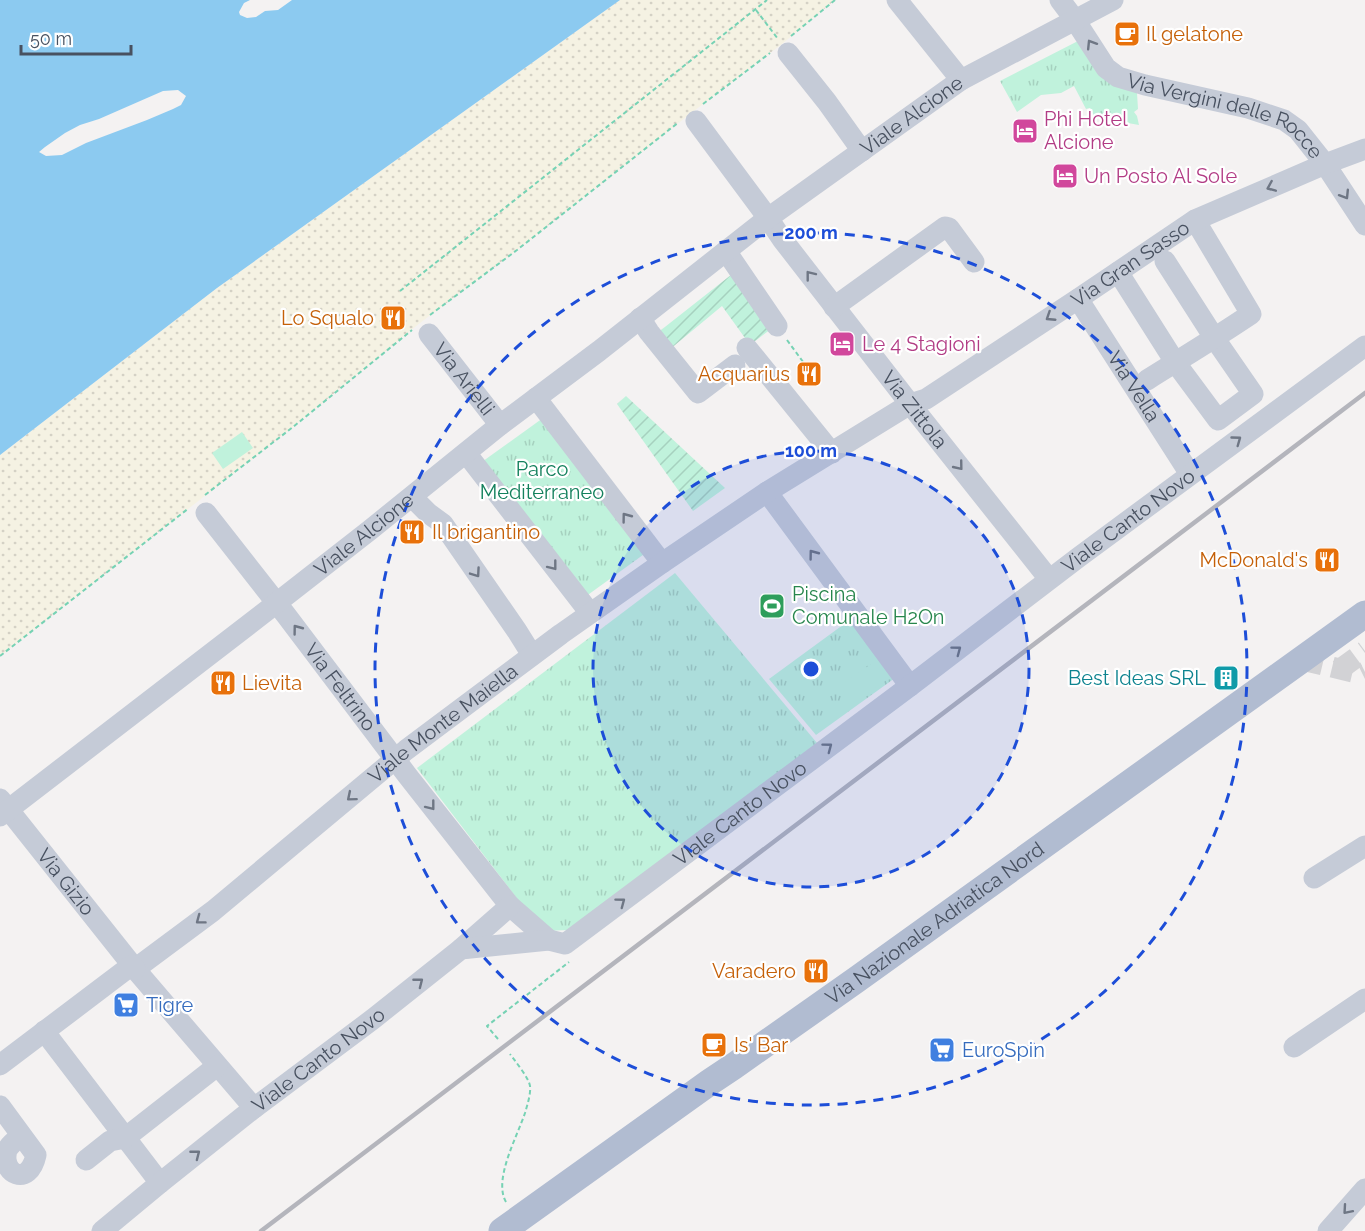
<svg xmlns="http://www.w3.org/2000/svg" width="1365" height="1231" viewBox="0 0 1365 1231" font-family="Raleway,sans-serif">
<defs>
<pattern id="grass-tufts" width="24" height="20" patternUnits="userSpaceOnUse" patternTransform="scale(1.5)"><rect width="24" height="20" fill="#c0f2dc"/><path d="M3 7l-1-3M5 7V3M7 7l1-3M15 17l-1-3M17 17v-4M19 17l1-3" fill="none" stroke="#a6d1bf"/></pattern>
<pattern id="sand-dots" width="8" height="8" patternUnits="userSpaceOnUse" patternTransform="scale(1.5)"><rect width="8" height="8" fill="#f5f2e3"/><path d="M2 2h.1M6 6h.1" fill="none" stroke="#d4d1c5" stroke-width="1.8" stroke-linecap="round"/></pattern>
<pattern id="garden-furrows" width="10" height="10" patternUnits="userSpaceOnUse" patternTransform="scale(1.5)"><rect width="10" height="10" fill="#c0f2dc"/><path d="M-1 1l2-2M0 10L10 0M9 11l2-2" fill="none" stroke="#a6d1bf"/></pattern>
</defs>
<rect width="100%" height="100%" fill="#f4f2f2"/>
<g fill="url(#grass-tufts)">
<path d="M1078,41L1137,93L1138,109L1134,112L1137,116L1139,125L1094,117L1090,108L1086,109L1074,86L1061,93L1041,95L1017,112L1000,81Z"/>
<path d="M543,418L647,552L585,597L479,464Z"/>
<path d="M675,573L817,743L569,930L542,931L417,768Z"/>
<path d="M851,619L895,678L816,735L769,679Z"/>
</g>
<path fill="url(#sand-dots)" d="M620,0H835L782,44L690,114L517,250L420,323L293,427L0,656V455L217,288Z"/>
<g fill="url(#garden-furrows)">
<path d="M736,271L771,329L750,345L722,306L669,350L656,334Z"/>
<path d="M626,396L725,488L693,511L617,404Z"/>
</g>
<g fill="#c0f2dc">
<path d="M242,432L253,448L223,469L212,453Z"/>
<path d="M874,662L888,679L853,703L839,686Z"/>
</g>
<path fill="#8ccaf0" d="M0,0H620L217,288L0,455Z"/>
<g fill="#f4f2f2">
<path d="M250,0H292L278,10L265,11L256,17L247,18L240,15L239,12L244,3Z"/>
<path d="M178,90L186,96L181,105L173,109L147,120L86,143L62,155L46,156L39,152L45,147L65,133L80,125L99,119L163,91Z"/>
</g>
<g fill="none" stroke-linecap="round" stroke-linejoin="round">
<g stroke="#d2d2d5" stroke-width="21" stroke-dasharray="21 10" stroke-linecap="butt">
<path d="M1302,660L1361,674L1365,672"/>
<path d="M1339,670L1365,651"/>
</g>
<g stroke="#76d2b4" stroke-width="2" stroke-dasharray="4.5 3" stroke-linecap="butt">
<path d="M756,10L778,39"/>
<path d="M791,36L835,0"/>
<path d="M703,104L770,53"/>
<path d="M400,291L767,0"/>
<path d="M430,315L517,250L679,122"/>
<path d="M787,340L809,370"/>
<path d="M205,495L293,427L412,330"/>
<path d="M0,656L189,508"/>
<path d="M498,1039L487,1026L569,962"/>
<path d="M506,1202C493,1180 517,1137 525,1113C527,1106 531,1094 530,1086C529,1078 515,1061 510,1054"/>
</g>
<g stroke="#c5cbd7" stroke-width="21">
<path d="M897,0L961,80"/>
<path id="s1" d="M1060,0L1075,20L1106,68L1118,77L1145,85L1248,108L1284,120L1298,130L1325,164L1365,225"/>
<path d="M788,53L827,102L862,151"/>
<path id="s2" d="M696,121L768,218L782,239L910,404L1049,579"/>
<path d="M726,251L777,326"/>
<path d="M1118,272L1175,362L1218,420L1253,394L1215,339L1165,261"/>
<path id="s3" d="M1078,299L1190,474"/>
<path d="M834,307L945,227L949,228L974,262"/>
<path d="M640,318L649,332L698,393L735,365"/>
<path id="s4" d="M429,334L500,425"/>
<path d="M747,348L832,453"/>
<path d="M1147,380C1182,358 1217,337 1251,314L1195,220"/>
<path d="M536,398L662,563"/>
<path d="M466,453L590,613"/>
<path d="M767,492L910,686"/>
<path d="M412,497L428,513L443,524L517,631L532,655"/>
<path id="s5" d="M206,513L286,615L407,775L510,906L549,940"/>
<path id="s6" d="M0,799L132,965"/>
<path id="s7" d="M0,816L265,612L370,530L500,425L599,351L768,218L961,80L1113,0"/>
<path d="M1314,878L1365,846"/>
<path d="M461,949L510,906"/>
<path id="s8" d="M135,969L213,911L406,750L561,634L662,563L767,492L910,404L926,399L1078,299L1195,220L1325,164L1365,149"/>
<path d="M135,969L254,1108"/>
<path d="M44,1031L160,1183"/>
<path d="M1294,1047L1365,999"/>
<path d="M0,1065L132,965L135,969"/>
<path d="M0,1106L36,1155C29,1188 0,1174 7,1150C10,1144 16,1140 21,1136"/>
<path d="M86,1160L110,1141L125,1138L217,1066"/>
<path id="s9" d="M102,1231L160,1183L254,1108L373,1019L461,949L549,940L565,944L910,686L1079,557L1365,346"/>
<path d="M1328,1231L1365,1189"/>
</g>
<path stroke="#b1bcd1" stroke-width="27" id="s10" d="M502,1231L710,1082L734,1066L856,980L1365,614"/>
<path stroke="#b4b5bc" stroke-width="4.5" d="M261,1231L1365,393"/>
</g>
<defs><path id="oneway-chevron" d="M-2-3.5L2.5 0L-2 3.5" fill="none" stroke-width="1.6" stroke-linecap="round" stroke-linejoin="round" transform="scale(1.5)"/></defs>
<g stroke="#6e7684">
<use href="#oneway-chevron" transform="translate(1091 44) rotate(-122)"/>
<use href="#oneway-chevron" transform="translate(1271 187) rotate(157)"/>
<use href="#oneway-chevron" transform="translate(1345 195) rotate(58)"/>
<use href="#oneway-chevron" transform="translate(810 275) rotate(-128)"/>
<use href="#oneway-chevron" transform="translate(1050 317) rotate(147)"/>
<use href="#oneway-chevron" transform="translate(1237 440) rotate(-36)"/>
<use href="#oneway-chevron" transform="translate(959 466) rotate(51)"/>
<use href="#oneway-chevron" transform="translate(626 517) rotate(-127)"/>
<use href="#oneway-chevron" transform="translate(813 554) rotate(-127)"/>
<use href="#oneway-chevron" transform="translate(553 566) rotate(52)"/>
<use href="#oneway-chevron" transform="translate(476 573) rotate(55)"/>
<use href="#oneway-chevron" transform="translate(297 629) rotate(-127)"/>
<use href="#oneway-chevron" transform="translate(957 650) rotate(-37)"/>
<use href="#oneway-chevron" transform="translate(828 747) rotate(-37)"/>
<use href="#oneway-chevron" transform="translate(351 797) rotate(140)"/>
<use href="#oneway-chevron" transform="translate(431 806) rotate(52)"/>
<use href="#oneway-chevron" transform="translate(621 902) rotate(-37)"/>
<use href="#oneway-chevron" transform="translate(200 920) rotate(143)"/>
<use href="#oneway-chevron" transform="translate(419 982) rotate(-38)"/>
<use href="#oneway-chevron" transform="translate(196 1154) rotate(-38)"/>
<use href="#oneway-chevron" transform="translate(1347 1210) rotate(131)"/>
</g>
<circle cx="811" cy="669" r="218" fill="#1d4ed8" fill-opacity=".12"/>
<g fill="none" stroke="#1d4ed8" stroke-width="3" stroke-dasharray="10 8">
<circle cx="811" cy="669" r="218"/>
<circle cx="811" cy="669" r="436"/>
</g>
<defs>
<g id="cafe-square" transform="scale(1.35)"><rect x="-9" y="-9" width="18" height="18" rx="4" fill="#e8710a" stroke="#fff"/><path d="M-5.5-4.5H6V0H3Q3 3.5 0 3.5H-2.5Q-5.5 3.5-5.5 0ZM3-3.2v2h1.7v-2ZM-6 4.5H4V6H-6Z" fill="#fff"/></g>
<g id="hotel-square" transform="scale(1.35)"><rect x="-9" y="-9" width="18" height="18" rx="4" fill="#d1479c" stroke="#fff"/><path d="M-6-4.5h1.5V1H6V5H4.5V3h-9V5H-6ZM-4 0a1.8 1.8 0 1 1 3.6 0ZM.5 0V-2.5h3Q6-2.5 6 0Z" fill="#fff"/></g>
<g id="restaurant-square" transform="scale(1.35)"><rect x="-9" y="-9" width="18" height="18" rx="4" fill="#e8710a" stroke="#fff"/><path d="M-5-6h1v4h1v-4h1v4h1v-4h1v5L-1.5 .5V6h-2V.5L-5-1ZM5-6V6H3V1.5H1.5Q1.5-4 5-6Z" fill="#fff"/></g>
<g id="stadium-square" transform="scale(1.35)"><rect x="-9" y="-9" width="18" height="18" rx="4" fill="#2e9e5b" stroke="#fff"/><path d="M0-5a6.5 5 0 1 0 0 10a6.5 5 0 1 0 0-10ZM-3.5-1.8h7v3.6h-7Z" fill="#fff"/></g>
<g id="building-square" transform="scale(1.35)"><rect x="-9" y="-9" width="18" height="18" rx="4" fill="#0f9aa8" stroke="#fff"/><path d="M-4-6H4V6H1V3H-1V6H-4ZM-2.5-4.3h1.7v1.8h-1.7ZM.8-4.3h1.7v1.8H.8ZM-2.5-1h1.7V.8h-1.7ZM.8-1h1.7V.8H.8Z" fill="#fff"/></g>
<g id="supermarket-square" transform="scale(1.35)"><rect x="-9" y="-9" width="18" height="18" rx="4" fill="#3f7fe0" stroke="#fff"/><path d="M-6-5.5h2.5l.6 2H6L4.5 2H-2.5L-4.4-4H-6ZM-1.5 3.2a1.3 1.3 0 1 0 .1 0ZM3 3.2a1.3 1.3 0 1 0 .1 0Z" fill="#fff"/></g>
</defs>
<g fill-rule="evenodd">
<use href="#cafe-square" x="1127" y="34"/>
<use href="#hotel-square" x="1025" y="131"/>
<use href="#hotel-square" x="1065" y="176"/>
<use href="#restaurant-square" x="393" y="318"/>
<use href="#hotel-square" x="842" y="344"/>
<use href="#restaurant-square" x="809" y="374"/>
<use href="#restaurant-square" x="412" y="532"/>
<use href="#restaurant-square" x="1327" y="560"/>
<use href="#stadium-square" x="772" y="606"/>
<use href="#building-square" x="1226" y="678"/>
<use href="#restaurant-square" x="223" y="683"/>
<use href="#restaurant-square" x="816" y="971"/>
<use href="#supermarket-square" x="126" y="1005"/>
<use href="#cafe-square" x="714" y="1045"/>
<use href="#supermarket-square" x="942" y="1050"/>
</g>
<g text-anchor="middle" stroke-width="4.5" stroke-linejoin="round" paint-order="stroke">
<g font-size="20" fill="#c56008" stroke="#fff" text-anchor="start">
<text x="1146" y="41">Il gelatone</text>
<text x="374" y="325" text-anchor="end">Lo Squalo</text>
<text x="790" y="381" text-anchor="end">Acquarius</text>
<text x="432" y="539">Il brigantino</text>
<text x="1308" y="567" text-anchor="end">McDonald's</text>
<text x="242" y="690">Lievita</text>
<text x="796" y="978" text-anchor="end">Varadero</text>
<text x="734" y="1052">Is' Bar</text>
</g>
<g font-size="20" fill="#485160" stroke="#fff">
<text dy="7" stroke="none"><textPath href="#s7" startOffset="1150">Viale Alcione</textPath></text>
<text dy="7" stroke="none"><textPath href="#s1" startOffset="213">Via Vergini delle Rocce</textPath></text>
<text dy="7" stroke="none"><textPath href="#s8" startOffset="1222">Via Gran Sasso</textPath></text>
<text dy="7" stroke="none"><textPath href="#s4" startOffset="57">Via Arielli</textPath></text>
<text dy="7" stroke="none"><textPath href="#s3" startOffset="104">Via Vella</textPath></text>
<text dy="7" stroke="none"><textPath href="#s2" startOffset="362">Via Zittola</textPath></text>
<text dy="7" stroke="none"><textPath href="#s9" startOffset="1266">Viale Canto Novo</textPath></text>
<text dy="7" stroke="none"><textPath href="#s7" startOffset="460">Viale Alcione</textPath></text>
<text dy="7" stroke="none"><textPath href="#s5" startOffset="220">Via Feltrino</textPath></text>
<text dy="7" stroke="none"><textPath href="#s8" startOffset="394">Viale Monte Maiella</textPath></text>
<text dy="7" stroke="none"><textPath href="#s9" startOffset="780">Viale Canto Novo</textPath></text>
<text dy="7" stroke="none"><textPath href="#s6" startOffset="106">Via Gizio</textPath></text>
<text dy="7" stroke="none"><textPath href="#s10" startOffset="531">Via Nazionale Adriatica Nord</textPath></text>
<text dy="7" stroke="none"><textPath href="#s9" startOffset="276">Viale Canto Novo</textPath></text>
</g>
<g font-size="20" fill="#b23c85" stroke="#fff" text-anchor="start">
<text x="1044" y="126">Phi Hotel<tspan x="1044" dy="23">Alcione</tspan></text>
<text x="1084" y="183">Un Posto Al Sole</text>
<text x="862" y="351">Le 4 Stagioni</text>
</g>
<g font-size="20" fill="#14815d" stroke="#fff">
<text x="542" y="476">Parco<tspan x="542" dy="23">Mediterraneo</tspan></text>
</g>
<g font-size="20" fill="#27864d" stroke="#fff" text-anchor="start">
<text x="792" y="601">Piscina<tspan x="792" dy="23">Comunale H2On</tspan></text>
</g>
<g font-size="20" fill="#0d838f" stroke="#fff" text-anchor="end">
<text x="1206" y="685">Best Ideas SRL</text>
</g>
<g font-size="20" fill="#366cbe" stroke="#fff" text-anchor="start">
<text x="146" y="1012">Tigre</text>
<text x="962" y="1057">EuroSpin</text>
</g>
</g>
<circle cx="811" cy="669" r="9" fill="#1d4ed8" stroke="#fff" stroke-width="3"/>
<g font-size="18" text-anchor="middle" font-weight="bold" fill="#1d4ed8" stroke="#fff" stroke-width="4.5" stroke-linejoin="round" paint-order="stroke">
<text x="811" y="239">200 m</text>
<text x="811" y="457">100 m</text>
</g>
<path d="M21 45v9h110v-9" fill="none" stroke="#485160" stroke-width="3"/>
<text x="30" y="45" font-size="18" fill="#485160" stroke="#ffffff" stroke-width="4.5" paint-order="stroke">50 m</text>
</svg>
